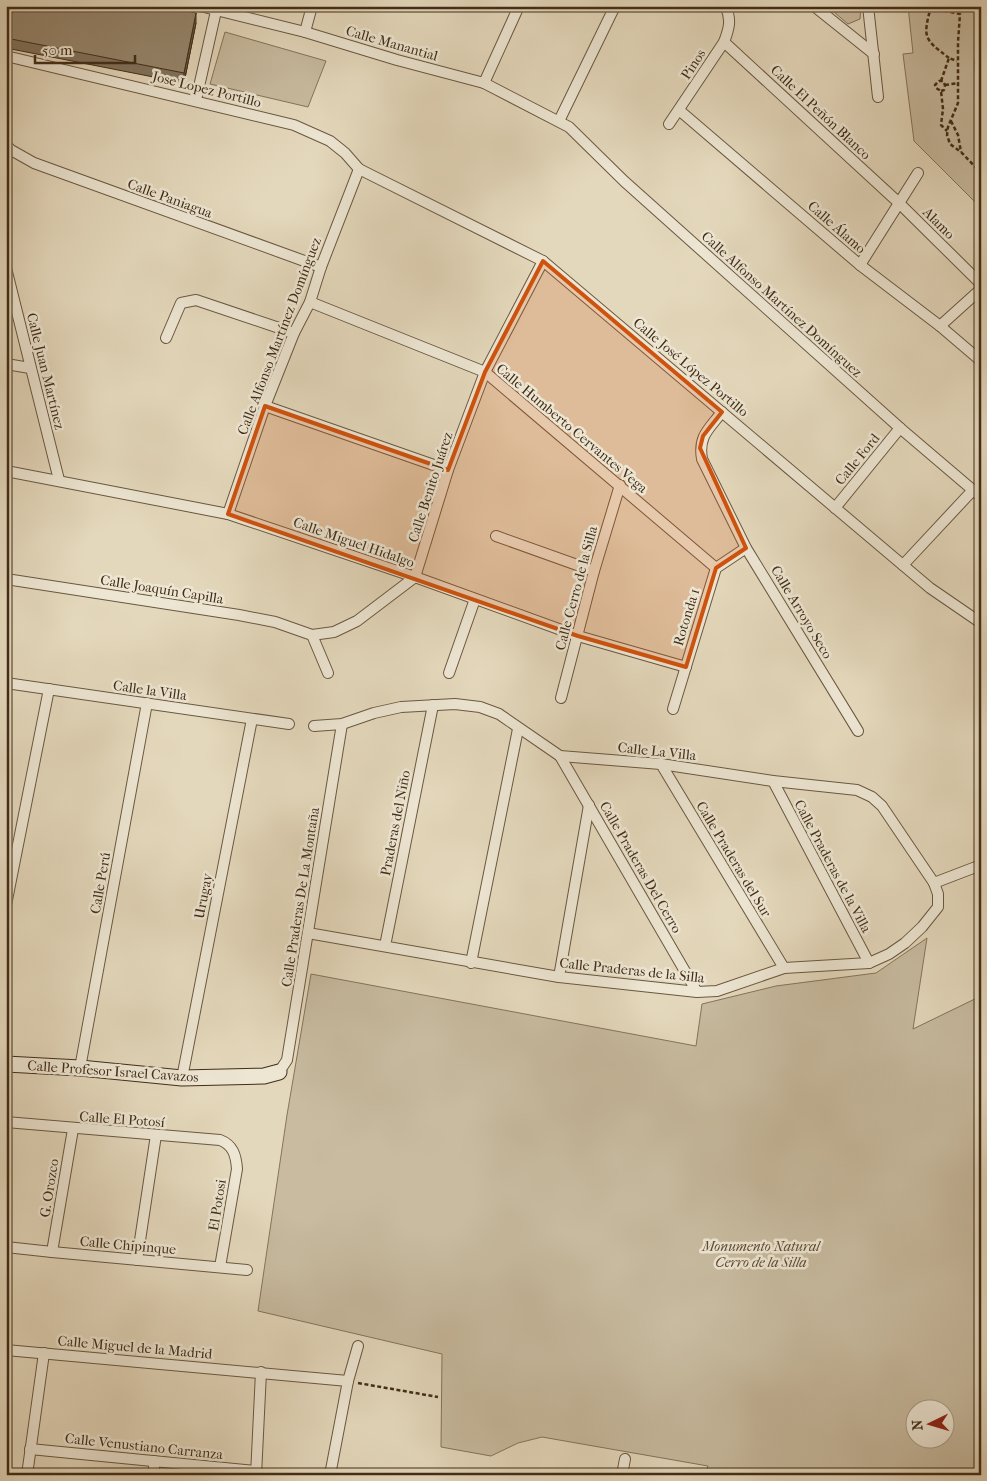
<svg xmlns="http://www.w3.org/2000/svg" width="987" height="1481" viewBox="0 0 987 1481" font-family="'IM FELL French Canon',serif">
<rect width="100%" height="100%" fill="#e4d8bc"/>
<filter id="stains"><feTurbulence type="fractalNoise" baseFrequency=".004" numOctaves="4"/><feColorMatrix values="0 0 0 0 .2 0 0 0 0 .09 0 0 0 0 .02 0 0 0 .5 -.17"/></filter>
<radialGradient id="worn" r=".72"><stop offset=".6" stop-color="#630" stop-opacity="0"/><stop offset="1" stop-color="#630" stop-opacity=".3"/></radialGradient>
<g fill="#c8bba0" stroke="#84745c" fill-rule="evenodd">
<path d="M827,6H861L860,19L848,24Z"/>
<path d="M908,6H981V208L914,141L903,54L913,53Z"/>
<path d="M225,32L326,61L308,107L210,84Z"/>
<path d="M927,938L913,1029L981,996V1475H705L708,1466L542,1437L518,1443L491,1456L441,1447L442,1354L258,1311L287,1115L311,974L696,1046L702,1004L776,986L876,973ZM914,1408H944V1438H914Z"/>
</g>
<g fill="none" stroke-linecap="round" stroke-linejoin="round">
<g stroke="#827159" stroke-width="4">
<path d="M978,6L981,14"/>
<path d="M981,39L976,62L981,133"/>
</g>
<g stroke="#6a5841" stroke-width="12">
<g id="street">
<path d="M200,6L305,32L397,60L484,83L569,127L624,181L900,428L981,497"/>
<path d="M814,6L874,54"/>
<path d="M868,6L878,97"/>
<path d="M305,32L312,6"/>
<path d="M724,42L899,203L981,284"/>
<path d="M6,56L294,125L330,141L345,153L359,169L543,261L930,588L981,623"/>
<path d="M484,83L519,6"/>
<path d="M196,100L216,11"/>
<path d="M679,110L860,265L940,326L981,361"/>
<path d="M559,121L615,6"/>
<path d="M669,124L724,42C729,29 732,19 725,6"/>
<path d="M6,145L11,150L34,163L321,267"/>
<path d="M860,265L918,173"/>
<path d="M6,268L59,480"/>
<path d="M310,302L485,372L716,568"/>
<path d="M940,326L981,289"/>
<path d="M166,338L181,303L196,300L294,333"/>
<path d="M6,364L30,368"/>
<path d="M265,406L448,470"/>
<path d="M722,412C709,429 698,436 702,459L746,548L858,731"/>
<path d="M6,471L228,514L415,577L578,636L686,667"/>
<path d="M835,508L900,428"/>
<path d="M228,514L265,406L294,333L310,302L321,267L359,169"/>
<path d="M496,536L594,571"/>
<path d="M903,565L973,490"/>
<path d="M6,579L239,615L275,622L312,635"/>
<path d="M328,673L312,635L334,632L357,621L415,577L448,470L485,372L543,261"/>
<path d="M449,673L475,599"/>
<path d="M6,683L289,724"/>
<path d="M561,698L594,571L620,485"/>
<path d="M673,709L716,568L746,548"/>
<path d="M560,756L697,992"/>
<path d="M661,764L784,968"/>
<path d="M773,781L869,963"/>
<path d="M934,883L981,865"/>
<path d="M6,905L49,689"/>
<path d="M308,933L559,977L697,992L717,991L784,968L869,963L889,954L905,943L922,927L938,907V894L934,883L882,806L872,797L857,790L773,781L661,764L560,756L499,714L480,707L455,704L401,707L374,713L342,724L314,726"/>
<path d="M385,946L433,705"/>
<path d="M471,963L518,729"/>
<path d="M559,977L589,805"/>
<path d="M80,1068L147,703"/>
<path d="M279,1072L287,1060L342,724"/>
<path d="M182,1078L252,719"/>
<path d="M6,1122L220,1140C233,1145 236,1155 237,1169L220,1267"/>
<path d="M6,1247L52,1252L247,1270"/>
<path d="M52,1252L73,1129"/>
<path d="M137,1260L156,1135"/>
<path d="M6,1350L348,1381"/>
<path d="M30,1449L255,1471"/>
<path d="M154,1461V1475"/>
<path d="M27,1475L44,1353"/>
<path d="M256,1475L261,1372"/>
<path d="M330,1475L348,1381L358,1346"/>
<path d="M622,1475L625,1459"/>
</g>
</g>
<g stroke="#412d18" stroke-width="17">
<path id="secondary" d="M6,1064L80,1068L182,1078L264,1076L279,1072"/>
</g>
<g stroke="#412d18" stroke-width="2.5" stroke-dasharray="4 2.5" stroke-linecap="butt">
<path d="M931,6C923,38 923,38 949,58"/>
<path d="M932,6L945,11L960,14L958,42V103L948,127L947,135L950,144L961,152L981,173"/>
<path d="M941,81L949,58L957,61"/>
<path d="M945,85L959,83"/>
<path d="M941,91L944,90L945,85L943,81H939L935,85L936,88L941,91L943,109L941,125L947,131"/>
<path d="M951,121L958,135L961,152"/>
<path d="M358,1383L438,1397"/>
</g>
<use href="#street" stroke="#ede6d3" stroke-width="10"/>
<use href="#secondary" stroke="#ede6d3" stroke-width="15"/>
</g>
<path fill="#81735e" stroke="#412d18" d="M6,6L196,23L184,83L6,48Z"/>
<path fill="#695e4c" stroke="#412d18" d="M196,13V23L184,83V73Z"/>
<path fill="#96866d" stroke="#412d18" d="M6,6H164L196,13L184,73L6,38Z"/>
<path fill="#cf520e" fill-opacity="0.2" stroke="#cf520e" stroke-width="4" stroke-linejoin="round" d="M543,261L722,412L703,436L700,448L746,548L716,568L686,667L578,636L228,514L265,406L448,470L485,372Z"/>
<g text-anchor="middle" stroke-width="5" stroke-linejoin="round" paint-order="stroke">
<g font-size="14" fill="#412d18" stroke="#ede6d3">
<text transform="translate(392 43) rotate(16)" y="5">Calle Manantial</text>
<text transform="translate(693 64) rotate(-57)" y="5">Pinos</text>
<text transform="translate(207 89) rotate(14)" y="5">Jose Lopez Portillo</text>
<text transform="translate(821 112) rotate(43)" y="5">Calle El Peñón Blanco</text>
<text transform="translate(170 198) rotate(20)" y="5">Calle Paniagua</text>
<text transform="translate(939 223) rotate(45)" y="5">Alamo</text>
<text transform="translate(837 227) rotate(41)" y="5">Calle Álamo</text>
<text transform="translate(782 304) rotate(42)" y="5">Calle Alfonso Martínez Domínguez</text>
<text transform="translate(279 336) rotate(-69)" y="5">Calle Alfonso Martínez Domínguez</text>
<text transform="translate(691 367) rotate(40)" y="5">Calle José López Portillo</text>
<text transform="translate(46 371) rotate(76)" y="5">Calle Juan Martínez</text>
<text transform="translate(572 428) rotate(40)" y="5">Calle Humberto Cervantes Vega</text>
<text transform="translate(857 459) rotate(-51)" y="5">Calle Ford</text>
<text transform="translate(430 487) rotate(-72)" y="5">Calle Benito Juárez</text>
<text transform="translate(354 542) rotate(19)" y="5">Calle Miguel Hidalgo</text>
<text transform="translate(576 588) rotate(-75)" y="5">Calle Cerro de la Silla</text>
<text transform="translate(162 589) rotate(9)" y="5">Calle Joaquín Capilla</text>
<text transform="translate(802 612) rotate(59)" y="5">Calle Arroyo Seco</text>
<text transform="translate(686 617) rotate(-73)" y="5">Rotonda 1</text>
<text transform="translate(150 690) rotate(8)" y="5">Calle la Villa</text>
<text transform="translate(657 751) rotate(6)" y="5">Calle La Villa</text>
<text transform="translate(395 823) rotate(-79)" y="5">Praderas del Niño</text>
<text transform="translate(734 859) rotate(59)" y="5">Calle Praderas del Sur</text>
<text transform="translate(833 866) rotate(62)" y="5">Calle Praderas de la Villa</text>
<text transform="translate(641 867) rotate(60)" y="5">Calle Praderas Del Cerro</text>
<text transform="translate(100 883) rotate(-80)" y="5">Calle Perú</text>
<text transform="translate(203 896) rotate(-79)" y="5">Urugay</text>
<text transform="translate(300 897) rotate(-81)" y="5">Calle Praderas De La Montaña</text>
<text transform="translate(632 970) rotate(6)" y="5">Calle Praderas de la Silla</text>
<text transform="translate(113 1071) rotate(4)" y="5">Calle Profesor Israel Cavazos</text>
<text transform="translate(122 1119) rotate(4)" y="5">Calle El Potosí</text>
<text transform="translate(49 1188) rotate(-81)" y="5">G. Orozco</text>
<text transform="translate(217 1205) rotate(-81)" y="5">El Potosi</text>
<text transform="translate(128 1245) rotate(5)" y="5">Calle Chipinque</text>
<text transform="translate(135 1347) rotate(5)" y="5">Calle Miguel de la Madrid</text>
<text transform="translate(144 1446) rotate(6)" y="5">Calle Venustiano Carranza</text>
</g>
<g font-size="14" font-style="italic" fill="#5c4933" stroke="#ede6d3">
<text x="761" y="1251">Monumento Natural<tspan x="761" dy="16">Cerro de la Silla</tspan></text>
</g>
</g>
<rect width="987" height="1481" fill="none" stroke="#e4d8bc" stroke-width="25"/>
<rect x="8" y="8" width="972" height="1466" fill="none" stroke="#412d18" stroke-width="2.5"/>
<rect x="12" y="12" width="962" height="1456" fill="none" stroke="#412d18"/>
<g transform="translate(930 1424) rotate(265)"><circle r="24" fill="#ede6d3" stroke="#a89c88"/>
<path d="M0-4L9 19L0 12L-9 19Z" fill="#8f2418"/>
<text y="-8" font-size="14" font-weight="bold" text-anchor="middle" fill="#412d18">N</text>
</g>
<path d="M35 55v8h100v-8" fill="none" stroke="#412d18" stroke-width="2.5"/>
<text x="42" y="55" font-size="15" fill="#412d18" stroke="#ede6d3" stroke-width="4" paint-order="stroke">50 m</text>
<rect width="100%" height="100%" filter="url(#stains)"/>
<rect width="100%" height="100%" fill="url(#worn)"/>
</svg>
